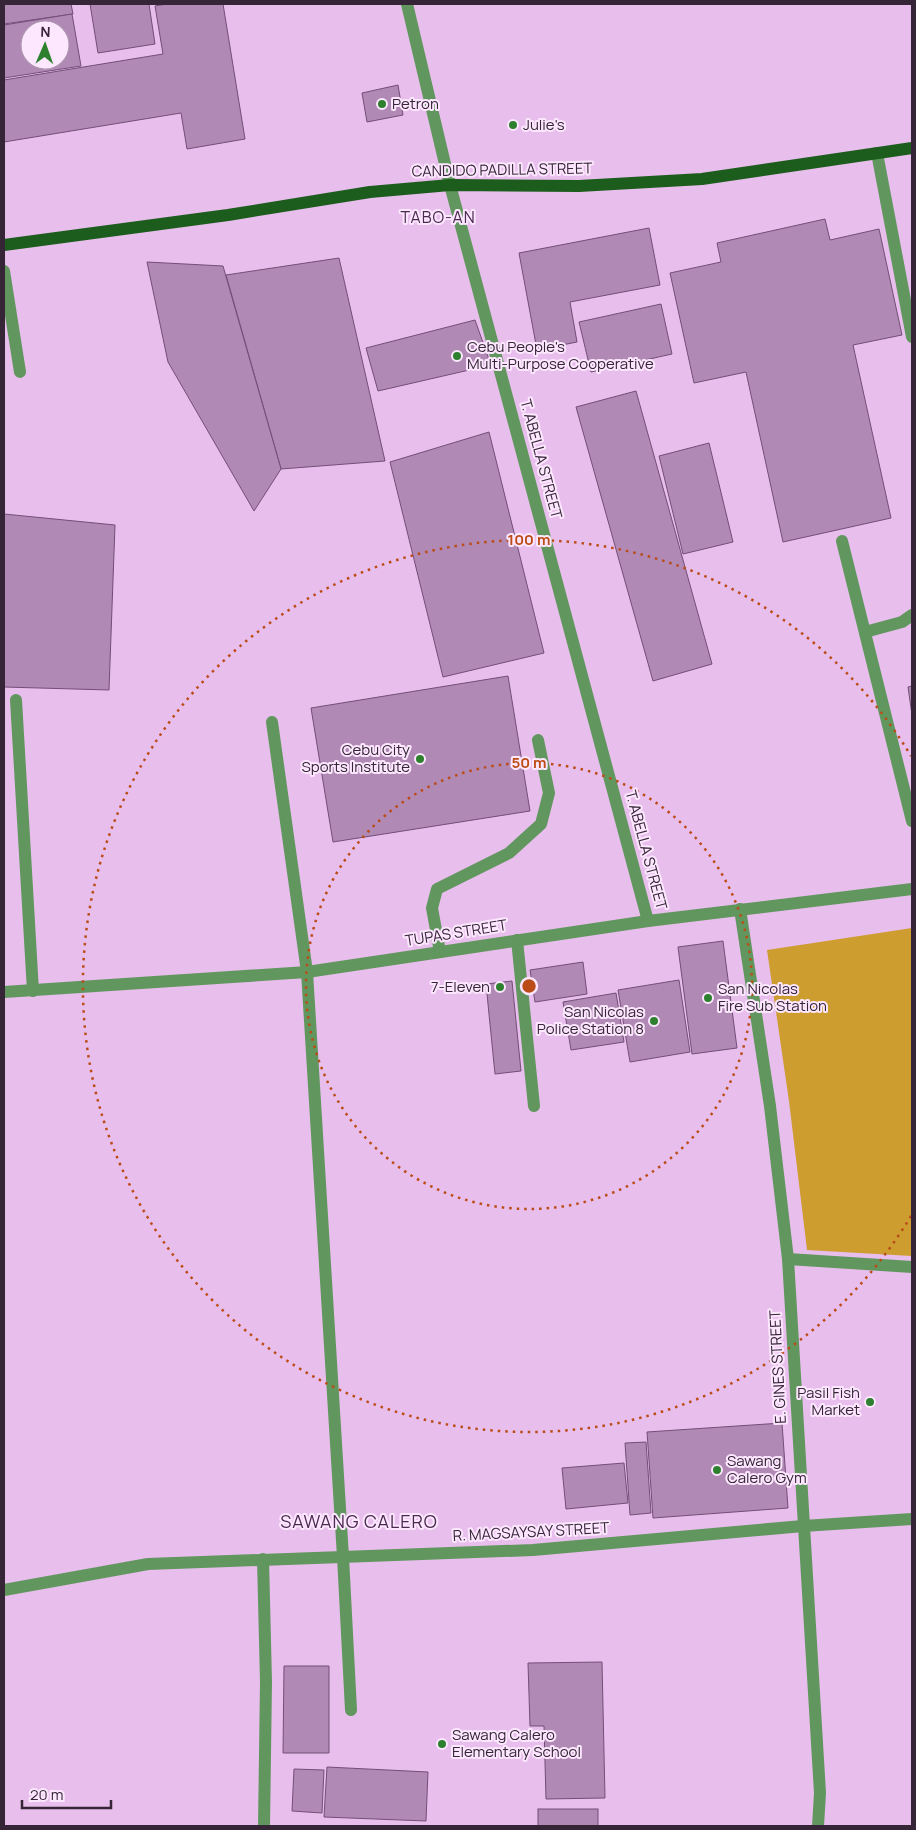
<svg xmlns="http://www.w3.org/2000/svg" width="916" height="1830" viewBox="0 0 916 1830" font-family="Manrope,sans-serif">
<rect width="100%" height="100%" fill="#e8beec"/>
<path fill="#cd9d30" d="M912,928V1256L807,1250L789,1101L767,950Z"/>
<g fill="#b089b4" stroke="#734f77" fill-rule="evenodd">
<path d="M4,4H71L73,14L4,24Z"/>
<path d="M90,4H149L155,44L98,53Z"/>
<path d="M167,4H223L245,139L187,149L181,113L4,142V80L163,54L155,6Z"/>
<path d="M72,14L81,66L4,78V25ZM30,30H60V60H30Z"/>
<path d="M398,85L403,115L367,122L362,93Z"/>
<path d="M825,219L830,240L879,229L902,335L853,345L891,518L783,542L746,372L694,383L670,273L721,262L717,243Z"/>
<path d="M649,228L660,285L570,302L577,342L537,350L519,253Z"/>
<path d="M339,258L385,461L281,469L226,275Z"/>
<path d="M147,262L223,266L281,469L254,511L168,362Z"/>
<path d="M661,304L672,354L591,372L579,322Z"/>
<path d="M475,320L491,365L378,391L366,348Z"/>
<path d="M636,391L712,664L653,681L576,407Z"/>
<path d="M489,432L544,653L443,677L390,462Z"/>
<path d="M709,443L733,542L683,554L659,456Z"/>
<path d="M4,514L115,525L109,690L4,687Z"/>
<path d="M508,676L530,811L333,842L311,708Z"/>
<path d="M912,686V715L908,687Z"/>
<path d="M723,941L737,1048L692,1054L678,947Z"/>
<path d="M583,962L587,994L535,1002L530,970Z"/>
<path d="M679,980L690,1052L630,1062L618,990Z"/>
<path d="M512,981L521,1071L495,1074L486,984Z"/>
<path d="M616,993L624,1042L571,1050L563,1002Z"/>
<path d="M782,1423L788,1508L653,1518L647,1432Z"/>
<path d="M646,1442L651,1513L630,1515L625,1443Z"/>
<path d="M624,1463L628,1503L566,1509L562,1468Z"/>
<path d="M602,1662L605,1798L546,1799L544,1726H530L528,1663Z"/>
<path d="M284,1666H329V1753H283Z"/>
<path d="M327,1767L428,1772L426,1821L324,1817Z"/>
<path d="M294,1769L324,1770L322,1813L292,1811Z"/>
<rect x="538" y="1809" width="60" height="17"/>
</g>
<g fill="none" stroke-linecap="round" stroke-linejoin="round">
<g stroke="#61975e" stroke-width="12">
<path d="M407,4L450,185L648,921"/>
<path d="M877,153L912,337"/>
<path d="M4,271L20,372"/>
<path d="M842,541L912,821"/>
<path d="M865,632L902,622L912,615"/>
<path d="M16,700L33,991"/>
<path d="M272,722L307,972L343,1557L351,1710"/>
<path d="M740,909L770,1106L788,1259L820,1793L818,1826"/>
<path d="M517,940L534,1106"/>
<path d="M440,952L432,908L437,889L509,853L541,824L549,793L538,740"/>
<path d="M4,992L307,972L648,921L912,889"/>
<path d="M788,1259L912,1267"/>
<path d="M263,1559L266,1682L264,1826"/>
<path d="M4,1590L148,1564L533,1550L803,1526L912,1519"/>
</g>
<path stroke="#1c5d1d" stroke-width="12" d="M4,245L228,215L370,192L450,185L579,186L702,179L912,148"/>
</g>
<g fill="none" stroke="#bb4c17" stroke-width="2.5" stroke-dasharray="2.5 5">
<circle cx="529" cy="986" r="223"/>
<path d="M911 1216A446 446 0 1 1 911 756"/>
</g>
<g fill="#2d812e" stroke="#fde7ff" stroke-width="2">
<circle cx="382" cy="104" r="5"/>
<circle cx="513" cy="125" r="5"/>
<circle cx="457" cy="356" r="5"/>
<circle cx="420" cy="759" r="5"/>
<circle cx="500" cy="987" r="5"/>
<circle cx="708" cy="998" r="5"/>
<circle cx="654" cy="1021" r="5"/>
<circle cx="870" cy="1402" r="5"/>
<circle cx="717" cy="1470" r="5"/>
<circle cx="442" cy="1744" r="5"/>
</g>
<g text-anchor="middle" stroke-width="4" stroke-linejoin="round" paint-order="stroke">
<g font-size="15" fill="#352537" stroke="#fde7ff" text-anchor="start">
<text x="392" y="109">Petron</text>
<text x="523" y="130">Julie's</text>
<text x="467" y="352">Cebu People's<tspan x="467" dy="17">Multi-Purpose Cooperative</tspan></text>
<text x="410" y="755" text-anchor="end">Cebu City<tspan x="410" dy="17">Sports Institute</tspan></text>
<text x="490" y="992" text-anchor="end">7-Eleven</text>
<text x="718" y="994">San Nicolas<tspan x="718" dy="17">Fire Sub Station</tspan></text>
<text x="644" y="1017" text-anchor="end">San Nicolas<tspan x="644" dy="17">Police Station 8</tspan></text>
<text x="860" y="1398" text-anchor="end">Pasil Fish<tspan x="860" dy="17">Market</tspan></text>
<text x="727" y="1466">Sawang<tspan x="727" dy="17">Calero Gym</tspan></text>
<text x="452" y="1740">Sawang Calero<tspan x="452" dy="17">Elementary School</tspan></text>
</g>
<g font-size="15" fill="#352537" stroke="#fde7ff">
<text transform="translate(502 170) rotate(-1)" y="5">CANDIDO PADILLA STREET</text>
<text transform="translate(541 459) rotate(75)" y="5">T. ABELLA STREET</text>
<text transform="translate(646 850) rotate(75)" y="5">T. ABELLA STREET</text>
<text transform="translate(456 933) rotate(-9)" y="5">TUPAS STREET</text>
<text transform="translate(778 1367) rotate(-93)" y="5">E. GINES STREET</text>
<text transform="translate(531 1532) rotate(-3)" y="5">R. MAGSAYSAY STREET</text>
</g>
<g font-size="16" letter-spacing="1" fill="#4c2a50" stroke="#fde7ff">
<text x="438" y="223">TABO-AN</text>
</g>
<g font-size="18" letter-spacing="1" fill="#4c2a50" stroke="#fde7ff">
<text x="359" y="1528">SAWANG CALERO</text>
</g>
</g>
<circle cx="529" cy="986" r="8" fill="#bb4c17" stroke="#fde7ff" stroke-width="2.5"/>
<g font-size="15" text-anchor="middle" font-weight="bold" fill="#bb4c17" stroke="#fde7ff" stroke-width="4" stroke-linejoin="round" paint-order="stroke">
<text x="529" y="545">100 m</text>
<text x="529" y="768">50 m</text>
</g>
<rect width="916" height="1830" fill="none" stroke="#352537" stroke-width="10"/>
<g transform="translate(45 45) rotate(2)"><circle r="24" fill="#fde7ff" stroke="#ad99af"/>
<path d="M0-4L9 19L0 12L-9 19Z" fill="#2d812e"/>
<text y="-8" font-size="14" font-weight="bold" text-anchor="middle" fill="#352537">N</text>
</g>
<path d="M22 1800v8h89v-8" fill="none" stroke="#352537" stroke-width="2.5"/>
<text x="30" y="1800" font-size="15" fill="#352537" stroke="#fde7ff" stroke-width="4" paint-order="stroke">20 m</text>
</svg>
